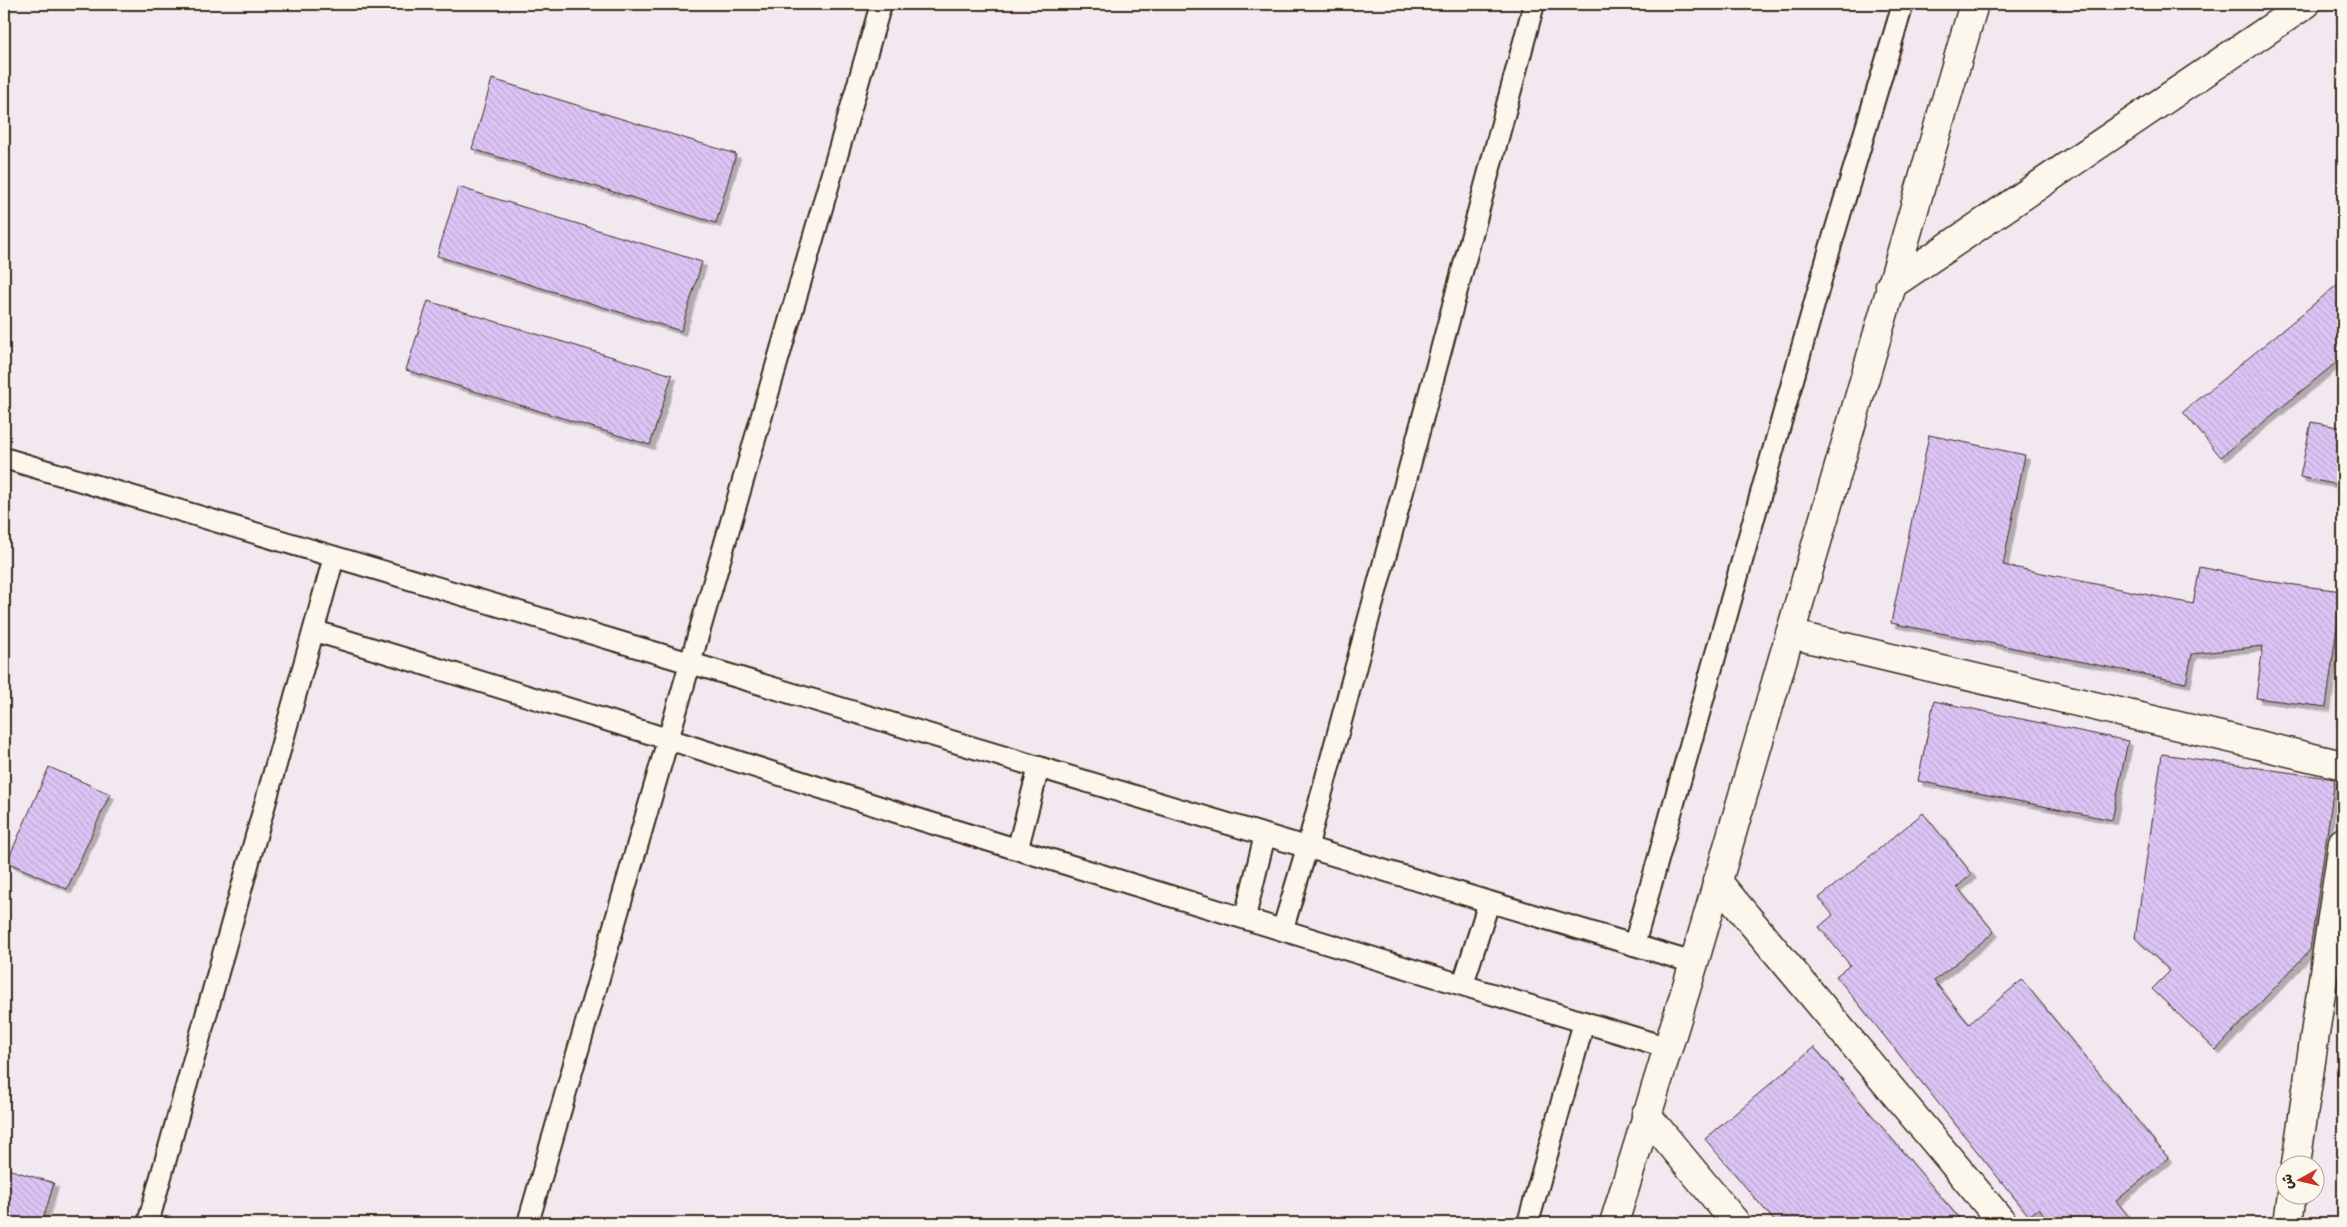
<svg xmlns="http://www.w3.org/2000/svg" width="2347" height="1227" viewBox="0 0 2347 1227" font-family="'Shantell Sans','Playpen Sans Arabic',sans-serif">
<defs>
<pattern id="building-back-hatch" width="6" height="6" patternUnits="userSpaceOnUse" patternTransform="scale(1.25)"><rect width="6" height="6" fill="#dcc5f5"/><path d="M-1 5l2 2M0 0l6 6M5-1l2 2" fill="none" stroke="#bea9d2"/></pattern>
<filter id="shadow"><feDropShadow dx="4.5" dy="4.5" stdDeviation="0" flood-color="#0004"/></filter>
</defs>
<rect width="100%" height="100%" fill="#f2e8ef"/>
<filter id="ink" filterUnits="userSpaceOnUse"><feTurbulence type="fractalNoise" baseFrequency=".02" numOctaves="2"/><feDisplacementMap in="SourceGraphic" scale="10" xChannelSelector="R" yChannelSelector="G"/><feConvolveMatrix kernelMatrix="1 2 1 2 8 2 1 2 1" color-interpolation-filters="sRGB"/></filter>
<g filter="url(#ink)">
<g fill="url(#building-back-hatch)" stroke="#3b2a1e" filter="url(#shadow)">
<path d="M492,79L736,154L716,223L472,149Z"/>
<path d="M458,187L702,262L681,331L437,256Z"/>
<path d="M2343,280V357L2221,457L2183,412Z"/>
<path d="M428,301L672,375L650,445L406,370Z"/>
<path d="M2311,422L2343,428V486L2300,477Z"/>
<path d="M1929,435L2025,455L2003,565L2193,604L2200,567L2272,582L2342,591L2326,707L2256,698L2263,646L2192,654L2186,683L1891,623Z"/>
<path d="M1934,701L2128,741L2112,820L1918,781Z"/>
<path d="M2162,754L2335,779L2310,950L2216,1050L2152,989L2170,971L2135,938Z"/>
<path d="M49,767L110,794L67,889L7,862Z"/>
<path d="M1923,813L1972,874L1957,887L1994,932L1934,981L1969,1024L2022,980L2168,1158L2116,1201L2134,1223H2050L2039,1208L2029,1216L1836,976L1850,965L1819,927L1833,915L1819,898Z"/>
<path d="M1814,1047L1963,1223H1776L1705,1139Z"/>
<path d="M4,1168L54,1183L42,1223H4Z"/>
</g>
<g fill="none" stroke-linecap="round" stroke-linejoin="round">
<g stroke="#3b2a1e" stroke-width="24">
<g id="service">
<path d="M4,458L1694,963"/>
<path d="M315,631L668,739L921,820L1669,1048"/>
<path d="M1018,847L1039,767"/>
<path d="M1245,917L1265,835"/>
<path d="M1283,928L1307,848L1534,4"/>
<path d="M1634,945L1828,255L1903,4"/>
<path d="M1463,984L1489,902"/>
<path d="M148,1223L334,557"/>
<path d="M528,1223L881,4"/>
<path d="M1528,1223L1584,1022"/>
</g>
</g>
<g stroke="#3b2a1e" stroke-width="31">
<g id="minor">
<path d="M1890,286L2306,4"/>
<path d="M1790,634L2343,765"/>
<path d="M1717,881L2003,1223"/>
<path d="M1646,1114L1736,1223"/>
<path d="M2296,1164L2343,842"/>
<path d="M1614,1223L1694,963L1974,4"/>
<path d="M2288,1223L2292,1194"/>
</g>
</g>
<use href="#service" stroke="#fbf7ec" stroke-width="20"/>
<use href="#minor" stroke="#fbf7ec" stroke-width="28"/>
</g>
</g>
<rect width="2347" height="1227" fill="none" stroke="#fbf7ec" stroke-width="20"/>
<rect x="10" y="10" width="2327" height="1207" fill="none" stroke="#3b2a1e" stroke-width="2" filter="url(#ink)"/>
<g transform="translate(2300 1180) rotate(262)"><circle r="24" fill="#fbf7ec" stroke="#aea59a"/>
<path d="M0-4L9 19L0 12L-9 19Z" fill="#c8321e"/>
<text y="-8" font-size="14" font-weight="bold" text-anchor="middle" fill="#3b2a1e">ش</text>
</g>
</svg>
